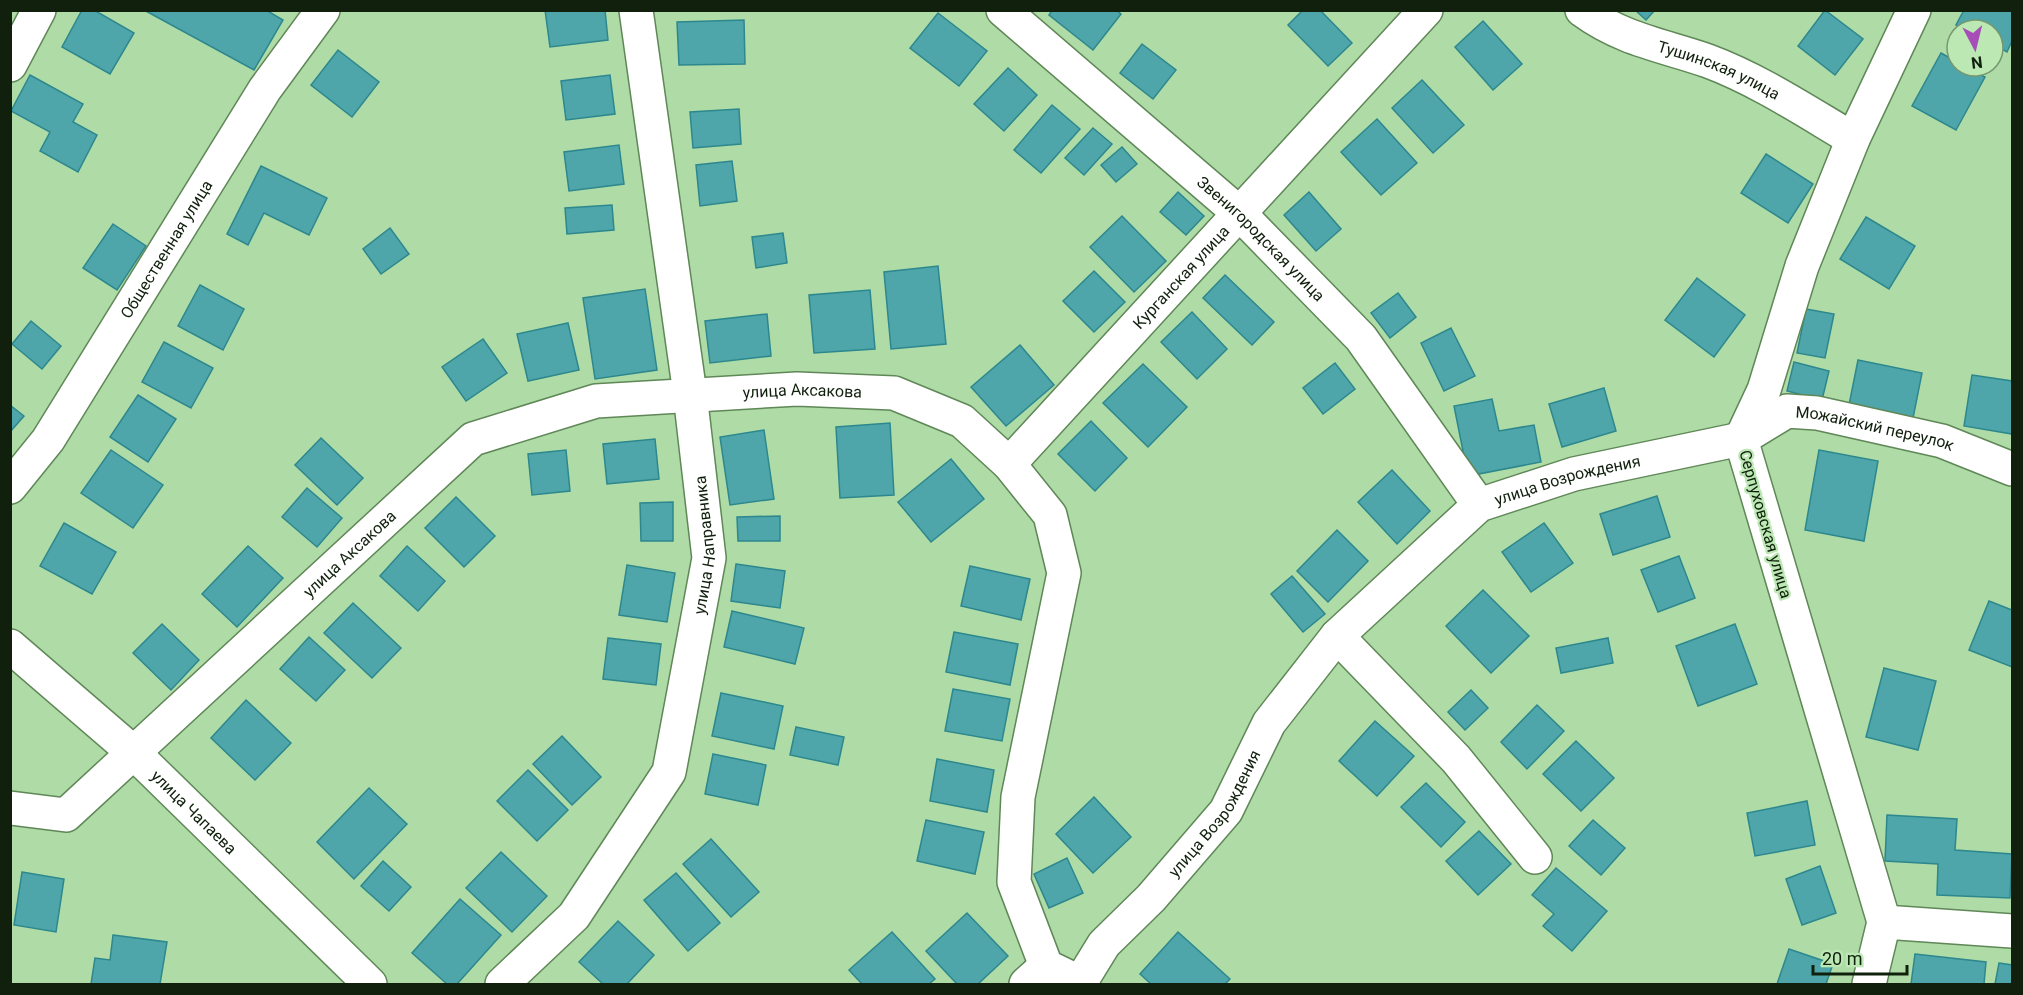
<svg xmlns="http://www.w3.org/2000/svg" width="2023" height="995" viewBox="0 0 2023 995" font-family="Roboto,sans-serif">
<rect width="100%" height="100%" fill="#afdba7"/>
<g fill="#4ea5aa" stroke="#2d888d" stroke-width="1.5">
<path d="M82,10H94L134,33L110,74L62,47Z"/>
<path d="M144,10H266L283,20L254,70Z"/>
<path d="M545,10H605L608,40L550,47Z"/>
<path d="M1052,10H1116L1121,14L1093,50L1049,15Z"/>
<path d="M1303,10H1320L1352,43L1328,66L1288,25Z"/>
<path d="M1635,10H1655L1646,20Z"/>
<path d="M1825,10L1863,39L1835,75L1798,46Z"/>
<path d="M1964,10H2012V41L2007,52L1993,44V30H1966L1956,25Z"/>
<path d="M938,13L987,51L959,86L910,48Z"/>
<path d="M744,20L745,64L679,65L677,22Z"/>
<path d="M1483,21L1522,64L1493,90L1455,47Z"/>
<path d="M1142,44L1176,70L1153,99L1120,73Z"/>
<path d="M338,50L379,82L352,117L311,85Z"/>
<path d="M1941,53L1957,62V66H1965L1985,77L1956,130L1912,106Z"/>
<path d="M1008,68L1037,95L1004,131L974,104Z"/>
<path d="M30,75L83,104L73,122L97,135L78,172L40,151L50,132L11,111Z"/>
<path d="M610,75L615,114L566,120L561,81Z"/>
<path d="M1422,80L1464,125L1433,153L1392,108Z"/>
<path d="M1052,105L1080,129L1041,173L1014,150Z"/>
<path d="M739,109L741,144L693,148L690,112Z"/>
<path d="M1377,119L1417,163L1381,195L1341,152Z"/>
<path d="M1093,128L1112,144L1084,175L1065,158Z"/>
<path d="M619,145L624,184L569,191L564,152Z"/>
<path d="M1122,147L1137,164L1116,182L1101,165Z"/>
<path d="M1766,154L1813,184L1788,223L1741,193Z"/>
<path d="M732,161L737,201L700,206L696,165Z"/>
<path d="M261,166L327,198L309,235L264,213L248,245L227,234Z"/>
<path d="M1178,192L1204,216L1186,235L1160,212Z"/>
<path d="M1309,192L1341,229L1316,251L1284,215Z"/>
<path d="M612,205L614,230L567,234L565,208Z"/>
<path d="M1122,216L1166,261L1134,292L1090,247Z"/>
<path d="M1866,217L1915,246L1889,289L1840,259Z"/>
<path d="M113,224L146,246L117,290L83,268Z"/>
<path d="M390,228L409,254L381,274L363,249Z"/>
<path d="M783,233L787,263L756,268L752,237Z"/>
<path d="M938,266L946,344L891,349L884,272Z"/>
<path d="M1094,271L1125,302L1094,332L1063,301Z"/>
<path d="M1225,275L1274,322L1252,345L1203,298Z"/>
<path d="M1697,278L1745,315L1714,357L1665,320Z"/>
<path d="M200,285L244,309L223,350L178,326Z"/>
<path d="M645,289L657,370L595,379L583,298Z"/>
<path d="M870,290L875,349L814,353L809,295Z"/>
<path d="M1398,293L1416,317L1390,338L1371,313Z"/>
<path d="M1806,309L1834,314L1825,358L1797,353Z"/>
<path d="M1192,312L1227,349L1197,379L1161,342Z"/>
<path d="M767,314L771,356L710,363L705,321Z"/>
<path d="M31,321L61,346L42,369L12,344Z"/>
<path d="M568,323L579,370L528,381L517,334Z"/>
<path d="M1451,328L1475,376L1444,391L1421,343Z"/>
<path d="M483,339L507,373L466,401L442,367Z"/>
<path d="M164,342L213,368L191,408L142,382Z"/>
<path d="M1020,345L1054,385L1006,426L971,387Z"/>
<path d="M1858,360L1922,373L1912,423L1848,410Z"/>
<path d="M1794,362L1829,371L1822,400L1787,391Z"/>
<path d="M1335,363L1355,389L1323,414L1303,388Z"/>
<path d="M1143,364L1187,407L1148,447L1103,403Z"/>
<path d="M1972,375L2012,381V434L1964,426Z"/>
<path d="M1604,388L1616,431L1562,447L1549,404Z"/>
<path d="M138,395L176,419L148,462L110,437Z"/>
<path d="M1492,399L1499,431L1534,425L1541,462L1468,476L1454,406Z"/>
<path d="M10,405L24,416L10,432Z"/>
<path d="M1091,421L1127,458L1095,491L1058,454Z"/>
<path d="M890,423L894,495L840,498L836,427Z"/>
<path d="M764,430L774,499L730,505L720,437Z"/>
<path d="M321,438L363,478L337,505L295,465Z"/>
<path d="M655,439L659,479L607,484L603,444Z"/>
<path d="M111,450L163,485L133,528L81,493Z"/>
<path d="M566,450L570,491L532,495L528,454Z"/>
<path d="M1819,450L1878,461L1864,541L1805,530Z"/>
<path d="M951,459L984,499L931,542L898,502Z"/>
<path d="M1392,470L1430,511L1397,544L1358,502Z"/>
<path d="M307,488L342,518L317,547L282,517Z"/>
<path d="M1657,496L1670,537L1613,555L1600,514Z"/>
<path d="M456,497L495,536L464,567L425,528Z"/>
<path d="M673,502V541H641L640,503Z"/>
<path d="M780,516V541H738L737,517Z"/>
<path d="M64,523L116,552L92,594L40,566Z"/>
<path d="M1544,523L1573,563L1531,592L1502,552Z"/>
<path d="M1337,530L1368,561L1328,602L1297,571Z"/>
<path d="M248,546L283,578L237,627L202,594Z"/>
<path d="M407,546L445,581L418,611L380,576Z"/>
<path d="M1679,556L1695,598L1658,612L1641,570Z"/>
<path d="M736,564L785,571L780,608L731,601Z"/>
<path d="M627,565L675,573L667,622L619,615Z"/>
<path d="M970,566L1030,579L1021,620L961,606Z"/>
<path d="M1292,576L1325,614L1303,632L1271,594Z"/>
<path d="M1483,590L1529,636L1491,673L1446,626Z"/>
<path d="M1989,601L2012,610V667L1969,650Z"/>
<path d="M353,603L401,648L372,678L324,633Z"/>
<path d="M732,611L804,628L795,664L724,647Z"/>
<path d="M162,624L199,660L171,690L133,653Z"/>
<path d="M1735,624L1757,684L1698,706L1676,646Z"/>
<path d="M954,632L1018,644L1010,685L946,672Z"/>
<path d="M309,637L345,670L316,701L280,669Z"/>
<path d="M608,638L661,644L656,685L603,679Z"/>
<path d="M1608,638L1613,663L1561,673L1556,648Z"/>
<path d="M1884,668L1936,681L1918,750L1866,737Z"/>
<path d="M953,689L1010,699L1002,741L945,731Z"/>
<path d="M1471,690L1488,708L1465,730L1448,712Z"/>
<path d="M721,693L783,706L774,749L712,736Z"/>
<path d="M246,700L291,743L255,780L211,738Z"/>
<path d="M1537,705L1564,731L1527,769L1501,742Z"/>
<path d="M1375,721L1414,756L1377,796L1339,761Z"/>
<path d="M796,727L844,737L838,765L790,755Z"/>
<path d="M562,736L601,777L572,805L533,764Z"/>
<path d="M1576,741L1614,778L1581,811L1543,774Z"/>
<path d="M713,754L766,765L758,805L705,794Z"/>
<path d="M937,759L994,770L987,812L930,801Z"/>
<path d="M528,770L568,810L537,841L497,801Z"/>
<path d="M1426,783L1465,822L1441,847L1401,807Z"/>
<path d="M369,788L407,824L354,879L317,842Z"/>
<path d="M1094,797L1131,837L1093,873L1056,834Z"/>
<path d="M1807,801L1815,845L1755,856L1747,813Z"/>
<path d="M1887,815L1957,819L1955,850L2012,854L2010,898L1937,895L1938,864L1885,861Z"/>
<path d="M926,820L984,832L975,874L917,861Z"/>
<path d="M1593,820L1625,848L1601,875L1569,846Z"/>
<path d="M1479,831L1511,864L1478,895L1446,861Z"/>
<path d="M711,839L759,892L731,917L683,864Z"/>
<path d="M501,852L547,896L512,932L466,888Z"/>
<path d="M1067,858L1083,893L1049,908L1034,874Z"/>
<path d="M383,861L411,887L389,911L361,886Z"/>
<path d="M1820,866L1836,913L1802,925L1786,879Z"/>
<path d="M1556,868L1607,911L1572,951L1543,926L1554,914L1532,895Z"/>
<path d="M22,872L64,879L56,932L14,925Z"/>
<path d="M676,873L720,923L688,951L644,900Z"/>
<path d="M460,899L501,935L457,984H447L412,953Z"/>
<path d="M967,913L1008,956L978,984H957L926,951Z"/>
<path d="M618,921L654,955L627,984H603L579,962Z"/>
<path d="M892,932L935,979L929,984H862L849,970Z"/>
<path d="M1178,932L1230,979L1225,984H1151L1140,974Z"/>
<path d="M113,935L167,942L160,984H91L95,958L110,960Z"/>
<path d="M1789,949L1833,964L1826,984H1777Z"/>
<path d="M1915,954L1986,962L1984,984H1911Z"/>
<path d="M1999,963L2012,965V984H1995Z"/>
</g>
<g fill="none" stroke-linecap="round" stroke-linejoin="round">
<g stroke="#5f8757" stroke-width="36">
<g id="minor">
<path id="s1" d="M1003,10L1239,213L1361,338L1479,505"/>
<path id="s2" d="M1582,10C1623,40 1662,45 1708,61C1759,80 1807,112 1853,139"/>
<path d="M10,65L39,10"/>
<path id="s3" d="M1009,464L1426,10"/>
<path id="s4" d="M10,487L48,440L265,89L323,10"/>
<path d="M1337,636L1456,759L1535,857"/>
<path id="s5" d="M10,808L66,815L473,439L596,401L797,389L894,393L962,421L1009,464L1050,515L1064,573L1018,797L1014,882L1046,966L1083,984"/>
<path d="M1884,922L2012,931"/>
<path id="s6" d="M1080,983L1104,944L1151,898L1226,811L1269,723L1337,636L1479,505L1574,474L1741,439L1787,411L1817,413L1942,441L2012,469"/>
<path id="s7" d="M502,984L574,916L669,772L709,558L690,394L636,10"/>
<path d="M1026,984L1046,966"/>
<path d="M1869,984L1884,922L1741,439L1764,390L1802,266L1853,139L1914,10"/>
</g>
</g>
<g stroke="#5f8757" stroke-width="36">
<g id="tertiary">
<path id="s8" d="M10,646L134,753L370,984"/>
</g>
</g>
<use href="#minor" stroke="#fff" stroke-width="33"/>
<use href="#tertiary" stroke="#fff" stroke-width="33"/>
</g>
<g text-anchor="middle" stroke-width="4.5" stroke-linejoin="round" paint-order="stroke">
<g font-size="16" fill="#10200d" stroke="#bce8b4">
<text dy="6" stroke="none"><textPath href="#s2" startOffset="150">Тушинская улица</textPath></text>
<text dy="6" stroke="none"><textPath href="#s1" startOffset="345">Звенигородская улица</textPath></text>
<text dy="6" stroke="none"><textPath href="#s4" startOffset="285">Общественная улица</textPath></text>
<text dy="6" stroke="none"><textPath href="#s3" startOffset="254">Курганская улица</textPath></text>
<text dy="6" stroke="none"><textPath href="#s5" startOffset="946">улица Аксакова</textPath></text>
<text dy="6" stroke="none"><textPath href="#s6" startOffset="1042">Можайский переулок</textPath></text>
<text dy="6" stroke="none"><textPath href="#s6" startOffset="720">улица Возрождения</textPath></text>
<text transform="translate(1766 524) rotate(74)" y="6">Серпуховская улица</text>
<text dy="6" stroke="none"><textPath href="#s7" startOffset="502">улица Направника</textPath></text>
<text dy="6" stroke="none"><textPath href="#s5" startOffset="442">улица Аксакова</textPath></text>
<text dy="6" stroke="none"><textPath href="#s8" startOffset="248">улица Чапаева</textPath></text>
<text dy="6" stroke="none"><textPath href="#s6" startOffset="218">улица Возрождения</textPath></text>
</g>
</g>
<rect width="2023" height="995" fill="none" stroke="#10200d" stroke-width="24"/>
<g transform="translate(1975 48) rotate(173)"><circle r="28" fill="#bce8b4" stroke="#779871" stroke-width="1.5"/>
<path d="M0-4.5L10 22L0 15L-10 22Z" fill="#a64db8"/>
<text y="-9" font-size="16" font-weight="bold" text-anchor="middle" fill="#10200d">N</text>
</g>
<path d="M1813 965v9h94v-9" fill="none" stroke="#10200d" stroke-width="3"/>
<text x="1822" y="965" font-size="18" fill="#10200d" stroke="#bce8b4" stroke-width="4.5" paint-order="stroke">20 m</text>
</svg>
